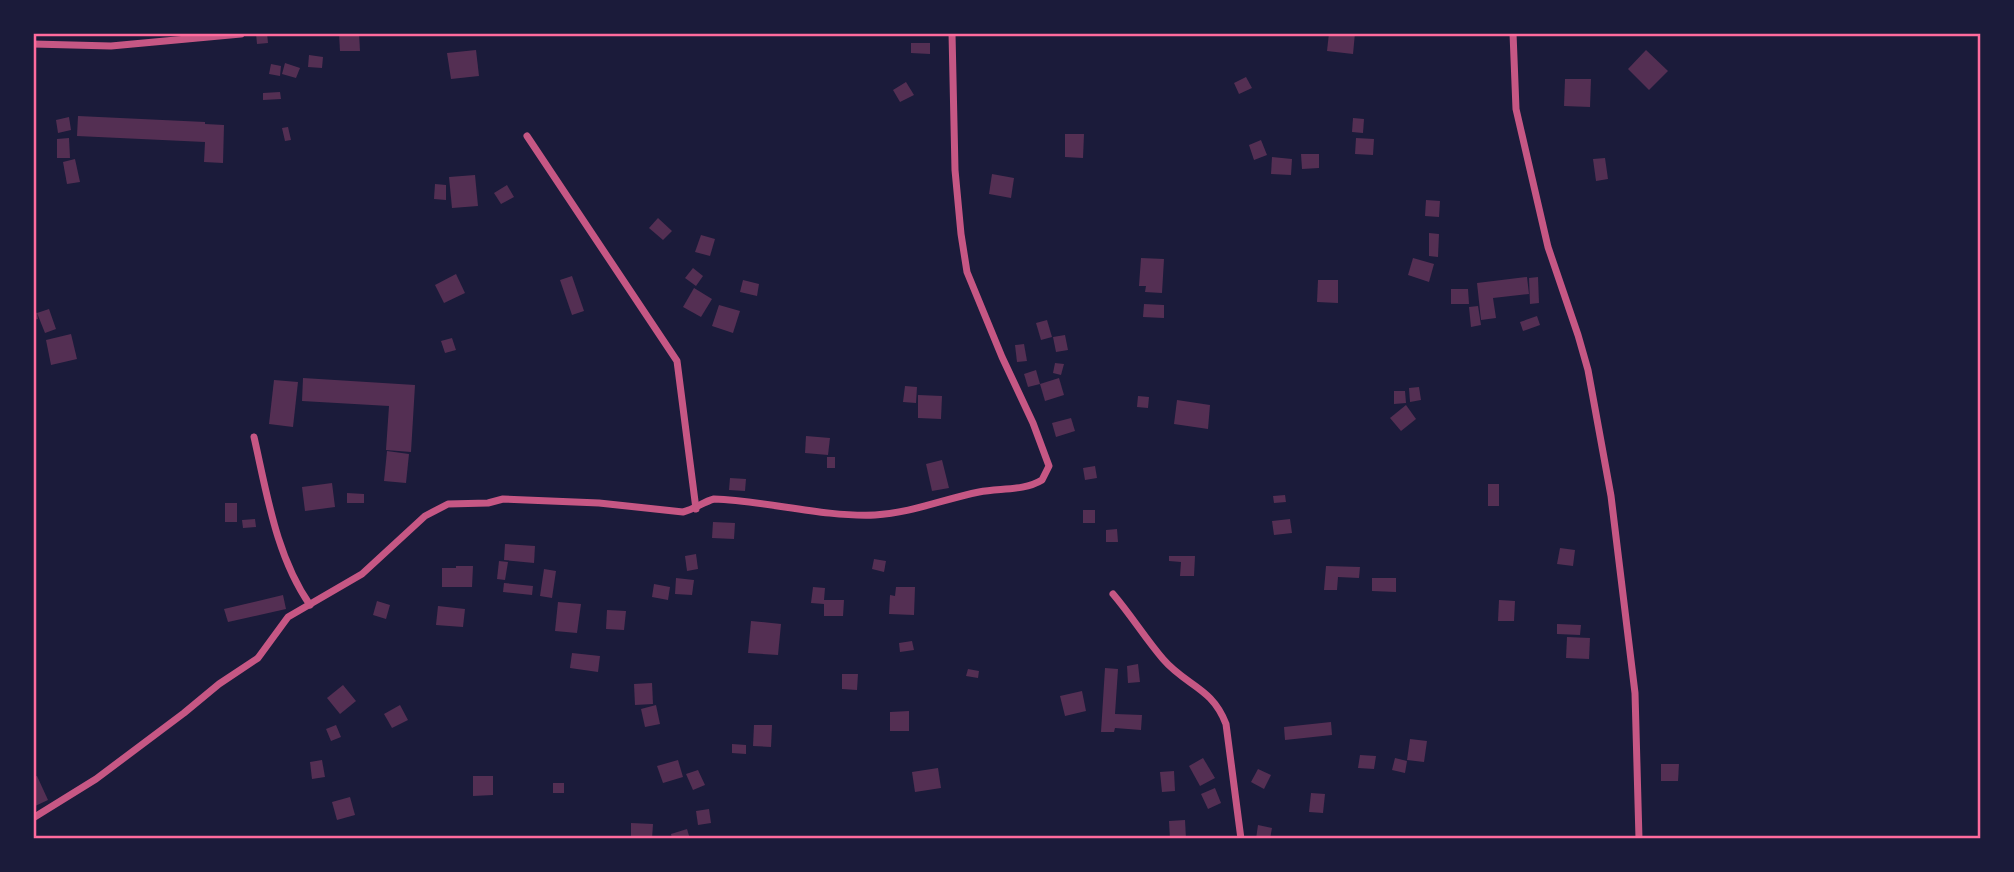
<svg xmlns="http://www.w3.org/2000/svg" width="2014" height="872" viewBox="0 0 2014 872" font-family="'Noto Sans',sans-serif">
<rect width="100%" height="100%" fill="#1b1b3a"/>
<g fill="#542f53">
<path d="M256,33H267L268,43L257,44Z"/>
<path d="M339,33H359L360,51H340Z"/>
<path d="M1329,33H1355L1353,54L1327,51Z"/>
<path d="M911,43H930V54L911,53Z"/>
<path d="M476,50L479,76L451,79L447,53Z"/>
<path d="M1646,50L1668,71L1649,90L1628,69Z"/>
<path d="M309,55L323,57L322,68L308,67Z"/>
<path d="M285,63L300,68L296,78L282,74Z"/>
<path d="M271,64L281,66L280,76L269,74Z"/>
<path d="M1246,77L1252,88L1239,94L1234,83Z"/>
<path d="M1565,79H1591L1590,107L1564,106Z"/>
<path d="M906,82L914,95L900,102L893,90Z"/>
<path d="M280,92L281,99L263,100V93Z"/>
<path d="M78,116L205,122V124L224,125L223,163L204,162L205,142L77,136Z"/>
<path d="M69,117L71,130L58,133L56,120Z"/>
<path d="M1353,118L1364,119L1363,133L1352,132Z"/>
<path d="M288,127L291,140L285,141L282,128Z"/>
<path d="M1065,134H1084L1083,158L1065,157Z"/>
<path d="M69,138L70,158H57V139Z"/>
<path d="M1356,138L1374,139L1373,155L1355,154Z"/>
<path d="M1261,140L1267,155L1254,160L1249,145Z"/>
<path d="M1301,154H1319V168L1302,169Z"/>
<path d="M1272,157L1292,159L1291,175L1271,174Z"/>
<path d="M1605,158L1608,179L1596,181L1593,159Z"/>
<path d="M75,159L80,182L67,184L63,162Z"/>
<path d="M992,174L1014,178L1011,198L989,194Z"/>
<path d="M475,175L478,206L452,208L449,177Z"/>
<path d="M435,184L446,185V200L434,199Z"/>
<path d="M507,185L514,197L501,204L494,193Z"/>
<path d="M1426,200L1440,201L1439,217L1425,216Z"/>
<path d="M658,218L672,231L663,240L649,228Z"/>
<path d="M1429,233L1439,234L1438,257L1429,256Z"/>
<path d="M701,235L715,239L710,256L695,252Z"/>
<path d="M1141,258L1164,259L1162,293L1145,292L1146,286H1139Z"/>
<path d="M1413,258L1434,264L1429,282L1408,275Z"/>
<path d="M693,268L703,276L696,286L685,278Z"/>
<path d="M456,274L465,293L444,303L435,285Z"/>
<path d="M572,276L584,311L572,315L560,280Z"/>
<path d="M1527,277L1529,294L1493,298L1496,318L1481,320L1477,283Z"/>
<path d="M1538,277L1539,303L1530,304L1529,278Z"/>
<path d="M743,280L759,284L757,296L740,292Z"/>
<path d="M1318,280H1338V303L1317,302Z"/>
<path d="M694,288L712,299L701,317L683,307Z"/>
<path d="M1451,289H1468L1469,304H1451Z"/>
<path d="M1144,304L1164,305V318L1143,317Z"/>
<path d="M719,305L740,311L733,333L712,326Z"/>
<path d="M1478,306L1481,325L1471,327L1469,307Z"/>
<path d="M49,309L56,329L45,333L37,313L38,319L33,320V311L37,313Z"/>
<path d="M1537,316L1540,325L1523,331L1520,322Z"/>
<path d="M1047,320L1052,337L1041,340L1036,323Z"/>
<path d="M71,334L77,359L51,365L46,340Z"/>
<path d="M1065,335L1068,350L1056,352L1053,337Z"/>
<path d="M452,338L456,350L445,353L441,341Z"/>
<path d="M1024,344L1027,361L1017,362L1015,345Z"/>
<path d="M1055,363L1064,364L1061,375L1053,373Z"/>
<path d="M1036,370L1040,384L1028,387L1024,374Z"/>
<path d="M303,378L415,385L411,452L386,450L389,406L302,401Z"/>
<path d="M1059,378L1064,395L1045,401L1040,384Z"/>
<path d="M274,380L298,382L293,427L269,424Z"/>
<path d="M905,386L917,387L916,403L903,402Z"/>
<path d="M1419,387L1421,400L1410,402L1409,388Z"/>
<path d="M1394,391H1405L1406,403L1394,404Z"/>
<path d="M918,395L942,396L941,419L918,418Z"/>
<path d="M1138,396L1149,397L1148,408L1137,407Z"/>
<path d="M1177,400L1210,405L1208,429L1174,424Z"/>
<path d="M1406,405L1416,419L1401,431L1390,418Z"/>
<path d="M1071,418L1075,431L1056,437L1052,423Z"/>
<path d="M806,436L830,438L828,455L805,453Z"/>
<path d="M387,451L409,454L406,483L384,481Z"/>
<rect x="827" y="457" width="8" height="11"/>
<path d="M942,460L949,488L932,491L926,464Z"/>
<path d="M1095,466L1097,478L1085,480L1083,468Z"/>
<path d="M730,478L746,479L745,491L729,490Z"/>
<path d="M332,483L335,507L305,511L302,487Z"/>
<rect x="1488" y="484" width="11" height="22"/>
<path d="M347,493L364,494V503H347Z"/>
<path d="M1285,495L1286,502L1274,503L1273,496Z"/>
<rect x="225" y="503" width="12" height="19"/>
<rect x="1083" y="510" width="12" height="13"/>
<path d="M255,519L256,527L243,528L242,520Z"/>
<path d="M1290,519L1292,533L1274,535L1272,521Z"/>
<path d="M713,522L735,523L734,539L712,538Z"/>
<path d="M1117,529L1118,542H1106V530Z"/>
<path d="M505,544L535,546L534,563L504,560Z"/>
<path d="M1560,548L1575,550L1573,566L1557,564Z"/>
<path d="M696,554L698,569L687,571L685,556Z"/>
<path d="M1169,556H1195L1194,576H1180L1181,562L1169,561Z"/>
<path d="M874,559L886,561L884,572L872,569Z"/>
<path d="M499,561L508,562L505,580L497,579Z"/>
<path d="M456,566H473L472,587H442V568H456Z"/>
<path d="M1326,566L1360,567L1359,578L1338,577L1337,590H1324Z"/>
<path d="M544,569L556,571L552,598L540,596Z"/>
<path d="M676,578L694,580L692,595L675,594Z"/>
<path d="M1372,578H1396V592L1372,591Z"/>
<path d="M504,583L533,586L532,595L503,592Z"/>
<path d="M654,584L670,587L668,600L652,597Z"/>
<path d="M813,587L825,588L824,600H844L843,616H824V604L811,603Z"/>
<path d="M896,587H915L914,615L889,614L890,595L895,596Z"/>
<path d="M283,595L286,609L228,622L224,609Z"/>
<path d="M1499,600L1515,601L1514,621H1498Z"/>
<path d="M377,601L390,605L386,619L373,615Z"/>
<path d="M558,602L581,604L577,633L555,631Z"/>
<path d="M438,606L465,609L463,627L436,625Z"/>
<path d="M607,610L626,611L624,630L606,629Z"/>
<path d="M751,621L781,624L778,655L748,653Z"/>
<path d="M1557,624L1581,625L1580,635L1557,634Z"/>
<path d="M1567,637L1590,638L1589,659L1566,658Z"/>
<path d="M912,641L914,650L900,652L899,643Z"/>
<path d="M572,653L600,656L598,672L570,668Z"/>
<path d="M1138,664L1140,682L1128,683L1127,666Z"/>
<path d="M1105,668L1118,669L1115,714L1142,715L1141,730L1115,728L1114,732H1101Z"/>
<path d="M968,669L979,671L978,678L966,676Z"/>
<path d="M842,674H858L857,690L842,689Z"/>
<path d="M652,683L653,704L635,705L634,684Z"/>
<path d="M343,685L356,701L340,714L327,698Z"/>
<path d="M1082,691L1086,711L1065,716L1060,696Z"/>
<path d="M400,705L408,720L392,728L384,714Z"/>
<path d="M656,705L660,724L645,727L641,709Z"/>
<path d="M909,711V731H890V712Z"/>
<path d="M1331,722L1332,735L1285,740L1284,727Z"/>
<path d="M336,725L341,737L331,741L326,729Z"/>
<path d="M754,725H772L771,747L753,746Z"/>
<path d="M1410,739L1427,741L1424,762L1407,760Z"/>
<path d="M732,744L746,745V754L732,753Z"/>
<path d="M1360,755L1376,756L1374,769L1358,768Z"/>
<path d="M1203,758L1215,778L1200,786L1189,766Z"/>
<path d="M1395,758L1407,761L1405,773L1392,770Z"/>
<path d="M322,760L325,777L312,779L310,762Z"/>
<path d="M678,760L683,777L663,783L657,766Z"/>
<path d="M1661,764H1679L1678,781H1661Z"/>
<path d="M938,768L941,788L915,792L912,772Z"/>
<path d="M1258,769L1271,775L1264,789L1251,782Z"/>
<path d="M698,770L705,785L693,790L686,774Z"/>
<path d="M1174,771L1175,791L1162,792L1160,772Z"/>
<path d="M37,776L48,800L33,807V777Z"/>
<path d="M473,776H493V795L473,796Z"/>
<rect x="553" y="783" width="11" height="10"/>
<path d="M1215,788L1221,803L1208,809L1201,794Z"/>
<path d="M1311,793L1325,794L1323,813L1309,812Z"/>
<path d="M350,797L355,815L337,820L332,802Z"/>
<path d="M709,809L711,823L698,825L696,811Z"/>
<path d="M1185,820L1186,839H1170L1169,821Z"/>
<path d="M631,823L653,824L652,839H631Z"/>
<path d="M1258,825L1272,828L1270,839H1256Z"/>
<path d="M687,829L690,839H672L671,834Z"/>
</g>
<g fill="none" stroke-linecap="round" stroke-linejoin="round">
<g stroke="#c65784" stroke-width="7">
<path d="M1513,33L1516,109L1548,247L1578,335L1588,370L1611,496L1635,693L1639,839"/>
<path d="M33,44L111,46L241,34"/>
<path d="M527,136L677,361L696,509"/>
<path d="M254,437C267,494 276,556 310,605"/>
<path d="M1113,594C1131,615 1145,638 1163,659C1186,686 1212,687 1226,724L1241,839"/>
<path d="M33,818L96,779L184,713L219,684L258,658L288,617L362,574L425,516L448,504L488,503L503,499L599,503L683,512C695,509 703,502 714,499C768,501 821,517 875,515C911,513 944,499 979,492C1000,488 1024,491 1042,480L1049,466L1033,423L1002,357L967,272L961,234L955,170L952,33"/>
</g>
</g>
<rect width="2014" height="872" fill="none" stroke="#1b1b3a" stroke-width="70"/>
<rect x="35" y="35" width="1944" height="802" fill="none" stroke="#ff6b9d" stroke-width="2.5"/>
</svg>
